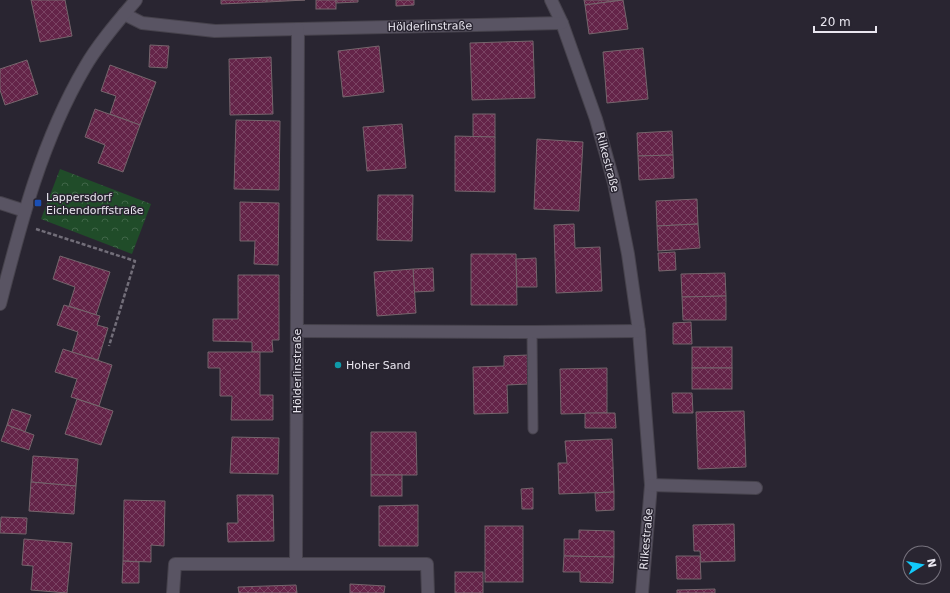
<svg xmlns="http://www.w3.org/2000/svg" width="950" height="593" viewBox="0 0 950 593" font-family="'DejaVu Sans',sans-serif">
<defs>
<pattern id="forest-crowns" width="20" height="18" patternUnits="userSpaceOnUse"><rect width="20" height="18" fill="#204c29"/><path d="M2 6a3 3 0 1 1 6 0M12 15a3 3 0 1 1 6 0" fill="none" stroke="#406648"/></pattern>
<pattern id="building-cross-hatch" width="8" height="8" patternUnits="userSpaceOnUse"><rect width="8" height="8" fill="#642448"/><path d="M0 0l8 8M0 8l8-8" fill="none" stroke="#7a4463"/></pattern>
</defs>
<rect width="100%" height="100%" fill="#292531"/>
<path fill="url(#forest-crowns)" d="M60,169L151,204L132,254L41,219Z"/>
<g fill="url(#building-cross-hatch)" stroke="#75656c">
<path d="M31,0H65L72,36L40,42Z"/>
<path d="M221,0H267V2L221,4Z"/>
<path d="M267,0H305L267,2Z"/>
<rect x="316" y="0" width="20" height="9"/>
<path d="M336,0H358V2L336,3Z"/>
<path d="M396,0H414V5L396,6Z"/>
<path d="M584,0H622L585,5Z"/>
<path d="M623,0L628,29L589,34L585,5Z"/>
<path d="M533,41L535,98L472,100L470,43Z"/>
<path d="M150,45L169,46L167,68L149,67Z"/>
<path d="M379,46L384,92L343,97L338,51Z"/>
<path d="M643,48L648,99L607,103L603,52Z"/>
<path d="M271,57L273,114L230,115L229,59Z"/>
<path d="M27,60L38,94L5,105L0,90V69Z"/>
<path d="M110,65L156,82L140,125L110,114L116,96L101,91Z"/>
<path d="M95,109L140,125L123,172L98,163L105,145L85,137Z"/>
<rect x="473" y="114" width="22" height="23"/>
<path d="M236,120L280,121L279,190L234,189Z"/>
<path d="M402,124L406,168L367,171L363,127Z"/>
<path d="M672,131L673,155L638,156L637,133Z"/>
<path d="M455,136L495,137V192L455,191Z"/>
<path d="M537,139L583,142L579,211L534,209Z"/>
<path d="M673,155L674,178L639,180L638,156Z"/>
<path d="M378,195H413L412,241L377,240Z"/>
<path d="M697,199L698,224L657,226L656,201Z"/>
<path d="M240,202L279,203L278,265L254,264L255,241H240Z"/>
<path d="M574,224L575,248L600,247L602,291L556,293L554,225Z"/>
<path d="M698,224L700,248L658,251L657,226Z"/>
<path d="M675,252L676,270L659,271L658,253Z"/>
<path d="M471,254H516L517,305H471Z"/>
<path d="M60,256L110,272L96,315L69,306L75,287L53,279Z"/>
<path d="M536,258L537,287H517L516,259Z"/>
<path d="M433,268L434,291L414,292L413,269Z"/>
<path d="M413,269L416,313L377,316L374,272Z"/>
<path d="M725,273L726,296L682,297L681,274Z"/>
<path d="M238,275H279V340H272L273,352H252V342L213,341V319H238Z"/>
<path d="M726,296V320H683L682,297Z"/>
<path d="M64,305L100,316L97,325L108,328L98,360L72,352L78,332L57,325Z"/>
<path d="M691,322L692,344H673V323Z"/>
<rect x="692" y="347" width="40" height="21"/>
<path d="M63,349L112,365L99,406L71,397L77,379L55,372Z"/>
<path d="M208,352H260V395H273V420H231L232,396H220V368H208Z"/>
<path d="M528,355V384L507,385L508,413L474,414L473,367L504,366V356Z"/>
<path d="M607,368V413L561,414L560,369Z"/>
<rect x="692" y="368" width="40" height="21"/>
<path d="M672,393H692L693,413H673Z"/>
<path d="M77,399L113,411L101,445L65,434Z"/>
<path d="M12,409L31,415L25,432L7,425Z"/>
<path d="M744,411L746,467L698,469L696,412Z"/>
<path d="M585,413H615L616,428H585Z"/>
<path d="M7,425L34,435L29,450L1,441Z"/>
<path d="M371,432H416L417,475H371Z"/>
<path d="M232,437L279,438L278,474L230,473Z"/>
<path d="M612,439L614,492L559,494L558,463H567L565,441Z"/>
<path d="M33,456L78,459L76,486L31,482Z"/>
<rect x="371" y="475" width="31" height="21"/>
<path d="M31,482L76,486L74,514L29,511Z"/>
<path d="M533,488V509H522L521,489Z"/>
<path d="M614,492V510L596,511L595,493Z"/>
<path d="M237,495H273L274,541L228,542L227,523H238Z"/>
<path d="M124,500L165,501L164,546L151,545V562L123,561Z"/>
<path d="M418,505V546H379V506Z"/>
<path d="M1,517L27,518L26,534L0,533Z"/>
<path d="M734,524L735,561L701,562L700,551H694L693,525Z"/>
<rect x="485" y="526" width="38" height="56"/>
<path d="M579,530L614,531V557L564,556V539H579Z"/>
<path d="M24,539L72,543L67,593L31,590L33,566L22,565Z"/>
<path d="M564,556L614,557L613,583L580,582V572H563Z"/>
<path d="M676,556H700L701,579H677Z"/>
<path d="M123,561L139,562V583H122Z"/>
<rect x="455" y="572" width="28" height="21"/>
<path d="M350,584L385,586L384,593H350Z"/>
<path d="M296,585L297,593H239L238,587Z"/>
<path d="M715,589V593H677V590Z"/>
</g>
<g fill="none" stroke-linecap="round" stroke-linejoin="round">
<g stroke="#46424c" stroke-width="11">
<path id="service" d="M532,332L533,429"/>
</g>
<g stroke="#46424c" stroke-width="14">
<g id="minor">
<path d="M551,0L562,23L596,119L614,183L628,254L639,331L651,485L642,593"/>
<path d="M124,14L142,23L215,31L562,23"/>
<path d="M0,203L25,211"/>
<path d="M0,304C21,222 42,140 85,67C98,44 119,20 136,0"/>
<path d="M297,331L532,332L639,331"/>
<path d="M651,485L756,488"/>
<path d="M296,564L298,29"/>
<path d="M173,593L175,564H427L428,593"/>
</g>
</g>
<path stroke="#726e79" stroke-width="2.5" stroke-dasharray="4 2" stroke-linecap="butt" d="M36,229L135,261L109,346"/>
<use href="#service" stroke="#595463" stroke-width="9"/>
<use href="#minor" stroke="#595463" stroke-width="12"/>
</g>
<rect fill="#1a4fb4" stroke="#292531" stroke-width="1.5" x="34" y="199" width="8" height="8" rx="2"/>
<circle fill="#0f9aa8" stroke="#292531" stroke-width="1.5" cx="338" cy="365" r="4"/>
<g text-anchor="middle" stroke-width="3" stroke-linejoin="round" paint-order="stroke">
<g font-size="11" fill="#e9e6ef" stroke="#292531">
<text transform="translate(430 26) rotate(-1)" y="4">Hölderlinstraße</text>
<text transform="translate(608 162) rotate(75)" y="4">Rilkestraße</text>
<text transform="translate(297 371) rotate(-90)" y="4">Hölderlinstraße</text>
<text transform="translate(646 539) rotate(-85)" y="4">Rilkestraße</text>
</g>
<g font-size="11" fill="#e9e6ef" stroke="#292531" text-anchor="start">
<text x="46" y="201">Lappersdorf<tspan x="46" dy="13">Eichendorffstraße</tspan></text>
<text x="346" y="369">Hoher Sand</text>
</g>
</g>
<g transform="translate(922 565) rotate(79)"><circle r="19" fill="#292531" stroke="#76727d"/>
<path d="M0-3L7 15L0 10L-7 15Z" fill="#12cafb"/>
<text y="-6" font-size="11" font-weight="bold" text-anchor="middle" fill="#e9e6ef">N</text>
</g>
<path d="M814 26v6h62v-6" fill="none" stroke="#e9e6ef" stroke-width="2"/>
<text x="820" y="26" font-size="12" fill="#e9e6ef" stroke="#292531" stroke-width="3" paint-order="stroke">20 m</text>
</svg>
